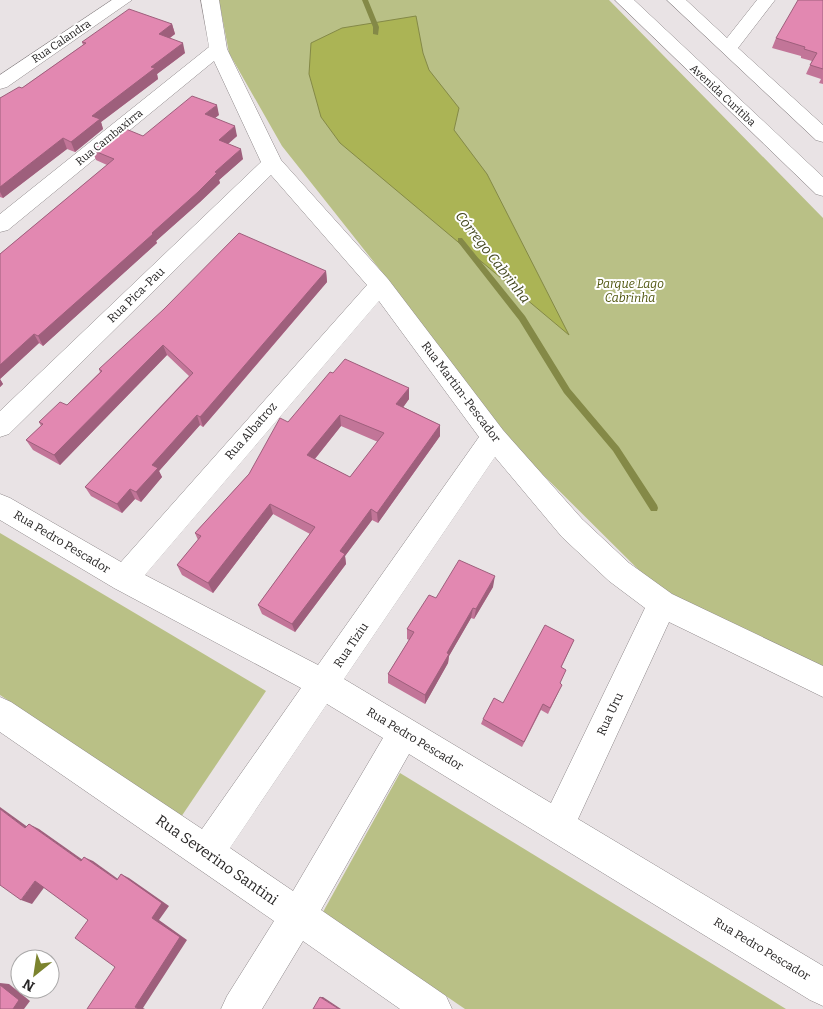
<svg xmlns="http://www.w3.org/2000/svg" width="823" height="1009" viewBox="0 0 823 1009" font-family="Bitter,serif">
<rect width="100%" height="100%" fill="#e9e3e5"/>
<g fill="#b9c086">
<path d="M219,0H609L823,218V673L663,594L497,429L385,276L282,146L229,53Z"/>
<path d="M0,533L266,691L181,817L0,695Z"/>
<path d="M400,773L786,1009H465L323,912Z"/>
</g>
<path fill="#abb455" stroke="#848947" d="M416,16L423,53L429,70L459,108L454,130L487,174L569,335L340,143L321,117L309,74L311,43L342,28Z"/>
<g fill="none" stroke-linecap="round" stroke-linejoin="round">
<g fill="#848947" fill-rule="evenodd">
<path d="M362,0H368L379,27L378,35L373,34V27Z"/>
<path d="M458,238H462L525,316L570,389L619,447L657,505L658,508L657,511H651L613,451L564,393L519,320L458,242Z"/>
</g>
<g stroke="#8d8789" stroke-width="1">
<g id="minor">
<path d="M112,0H132L7,87L0,89V75Z"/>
<path d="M201,0H219L227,49L281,160L388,279L503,430L582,519L629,563L672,594L823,666V697L669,622L578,819L823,966V1006L810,1000L409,754L321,910L446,996L452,1009H400L303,941L262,1009H221L227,996L274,921L0,732V697L11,702L202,829L301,688L114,588L0,520V494L10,498L121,562L367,285L271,175L9,434L0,437V411L261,162L214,61L8,230L0,232V214L209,47ZM379,301L479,437L318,665L145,575ZM495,457L562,537L609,581L645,608L551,803L344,679ZM327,704L383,738L293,891L230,848Z"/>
<path d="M615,0H634L823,177V196L816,194Z"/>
<path d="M667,0H686L727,38L757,0H775L738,48L823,125V142L816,140Z"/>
</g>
</g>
<use href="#minor" fill="#fff" fill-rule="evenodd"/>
</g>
<g fill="#c27598" fill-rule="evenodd">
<path d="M823,0V84L819,83L821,79L806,74L812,61L801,58V56L772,48L776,38Z"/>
<path d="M172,24L175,34L170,38L185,53L157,74L158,79L101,122L103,129L75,152L67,149L3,198L0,197V98L22,88L83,45L82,42Z"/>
<path d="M219,115L215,118L237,136L228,144L243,159L219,180L220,183L200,202L156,241L157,243L43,346L39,343L0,379L3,384L0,387V254L107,165L96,160L92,150Z"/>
<path d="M326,271L327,282L223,404L203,427L200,425L159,471L162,477L141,502L135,499L122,513L91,496L85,487L189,376L167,355L60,465L33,450L26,440L41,426L39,422L67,405L100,372L99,369Z"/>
<path d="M333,373L409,388V399L403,407L440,425V436L378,523L372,520L345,556L346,564L295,632L262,614L258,605L310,534L273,514L213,593L182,575L177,565L198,540L195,533L249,474L288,422ZM341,426L378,442L350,477L315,459Z"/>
<path d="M493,587L474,619L471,618L449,656L448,663L425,704L388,683V674L409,640L407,639V629L436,598Z"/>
<path d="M574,640L561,668L559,691L548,714L541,710L522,747L481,724L483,719L503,703Z"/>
</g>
<g fill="#9e5f7c">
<path d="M172,24L175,34L161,44L159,34Z"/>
<path d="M183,43L185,53L157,74L158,79L101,122L103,129L75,152L71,142L92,116L151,67Z"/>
<path d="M217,105L219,115L207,124L205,114Z"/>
<path d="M235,126L237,136L221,150L219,140Z"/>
<path d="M63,138L67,149L3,198L0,192V187Z"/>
<path d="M241,149L243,159L219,180L220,183L200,202L156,241L157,243L43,346L38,336L152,233L215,172Z"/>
<path d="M326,271L327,282L203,427L200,417Z"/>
<path d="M34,334L39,343L0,379L3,384L0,387V365Z"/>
<path d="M163,345L167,355L60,465L54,455Z"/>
<path d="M409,388V399L397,416L396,404Z"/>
<path d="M197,415L200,425L159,471L162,477L141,502L136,492L152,465Z"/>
<path d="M340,415L341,426L309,466L307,455Z"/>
<path d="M440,425V436L378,523L377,513Z"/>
<path d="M130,489L135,499L122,513L117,504Z"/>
<path d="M270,504L273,514L213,593L208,583Z"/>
<path d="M371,509L372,520L345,556L346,564L295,632L292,624L340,551Z"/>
<path d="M495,576L493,587L474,619L476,609Z"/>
<path d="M473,608L471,618L449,656L448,663L425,704V695L447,653Z"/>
<path d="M0,807L36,833L25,828L0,809Z"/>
<path d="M29,824L39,829L90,865L81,861Z"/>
<path d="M84,857L93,861L125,884L117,880Z"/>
<path d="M121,874L129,878L169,906L159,920L187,940L143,1008L145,1009H138L135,1007L152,918Z"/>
<path d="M35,881L46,885L32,904L21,900Z"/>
<path d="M0,983L9,984L30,1001L24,1009H13L0,985Z"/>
<path d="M320,997H323L341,1009H339Z"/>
</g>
<g fill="#e288b1" stroke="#9e5f7c" fill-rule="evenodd">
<path d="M798,0H823V69L810,65L817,53L804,49L805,47L776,38Z"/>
<path d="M129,9L172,24L159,34L183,43L151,67L155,68L92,116L100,119L71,142L63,138L0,187V98L19,87L22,88L86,43L82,42Z"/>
<path d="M192,96L217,105L205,114L235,126L219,140L241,149L215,172L217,173L198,192L152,233L153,234L38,336L34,334L0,365V254L114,159L92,150L121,127L143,136Z"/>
<path d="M239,233L326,271L220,394L200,417L197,415L152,465L158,468L136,492L130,489L117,504L85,487L193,373L163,345L54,455L26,440L43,424L39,422L60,402L67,405L102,371L99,369L164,309Z"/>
<path d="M345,359L409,388L396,404L440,425L377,513L371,509L340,551L345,554L292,624L258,605L315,527L270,504L208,583L177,565L201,536L195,533L249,474L280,418L288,422L330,372L333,373ZM340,415L384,433L350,477L307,455Z"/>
<path d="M459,560L495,576L476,609L473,608L447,653L449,654L425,695L388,674L414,632L407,629L429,595L436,598Z"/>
<path d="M545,625L574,640L561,667L566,670L560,683L562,685L550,708L543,704L524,742L483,719L494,698L503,703Z"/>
<path d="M0,809L25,828L29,824L81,861L84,857L117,880L121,874L162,903L152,918L180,937L135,1007L138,1009H87L115,967L75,938L88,920L35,881L21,900L0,885Z"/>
<path d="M0,985L19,1000L13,1009H0Z"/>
<path d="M320,997L339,1009H313Z"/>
</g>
<g text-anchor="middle" stroke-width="4" stroke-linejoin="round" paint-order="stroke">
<g font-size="11" fill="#282626" stroke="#fff">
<text transform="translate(61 41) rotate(-34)" y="4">Rua Calandra</text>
<text transform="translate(723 95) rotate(43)" y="4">Avenida Curitiba</text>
<text transform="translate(109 137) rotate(-39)" y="4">Rua Cambaxirra</text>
</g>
<g font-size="12" font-style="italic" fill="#50560e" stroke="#fff">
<text x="630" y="288">Parque Lago<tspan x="630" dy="14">Cabrinha</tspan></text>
</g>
<g font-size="12" fill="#282626" stroke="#fff">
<text transform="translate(136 295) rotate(-44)" y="4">Rua Pica-Pau</text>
<text transform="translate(461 392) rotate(53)" y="4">Rua Martim-Pescador</text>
<text transform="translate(251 431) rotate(-49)" y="4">Rua Albatroz</text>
<text transform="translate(62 542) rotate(31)" y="4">Rua Pedro Pescador</text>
<text transform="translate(351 645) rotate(-56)" y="4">Rua Tiziu</text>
<text transform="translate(610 714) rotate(-65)" y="4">Rua Uru</text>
<text transform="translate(415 739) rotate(31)" y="4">Rua Pedro Pescador</text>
<text transform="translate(762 949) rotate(31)" y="4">Rua Pedro Pescador</text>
</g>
<g font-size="14" font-style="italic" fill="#444820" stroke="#fff">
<text transform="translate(493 257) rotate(52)" y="5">Córrego Cabrinha</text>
</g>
<g font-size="15" fill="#282626" stroke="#fff">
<text transform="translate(217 860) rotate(35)" y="5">Rua Severino Santini</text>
</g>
</g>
<g transform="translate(35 974) rotate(210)"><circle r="24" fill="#ffffff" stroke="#a9a8a8"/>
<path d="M0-4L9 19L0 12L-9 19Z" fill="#7b832e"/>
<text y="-8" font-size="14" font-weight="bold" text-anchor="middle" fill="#282626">N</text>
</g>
</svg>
